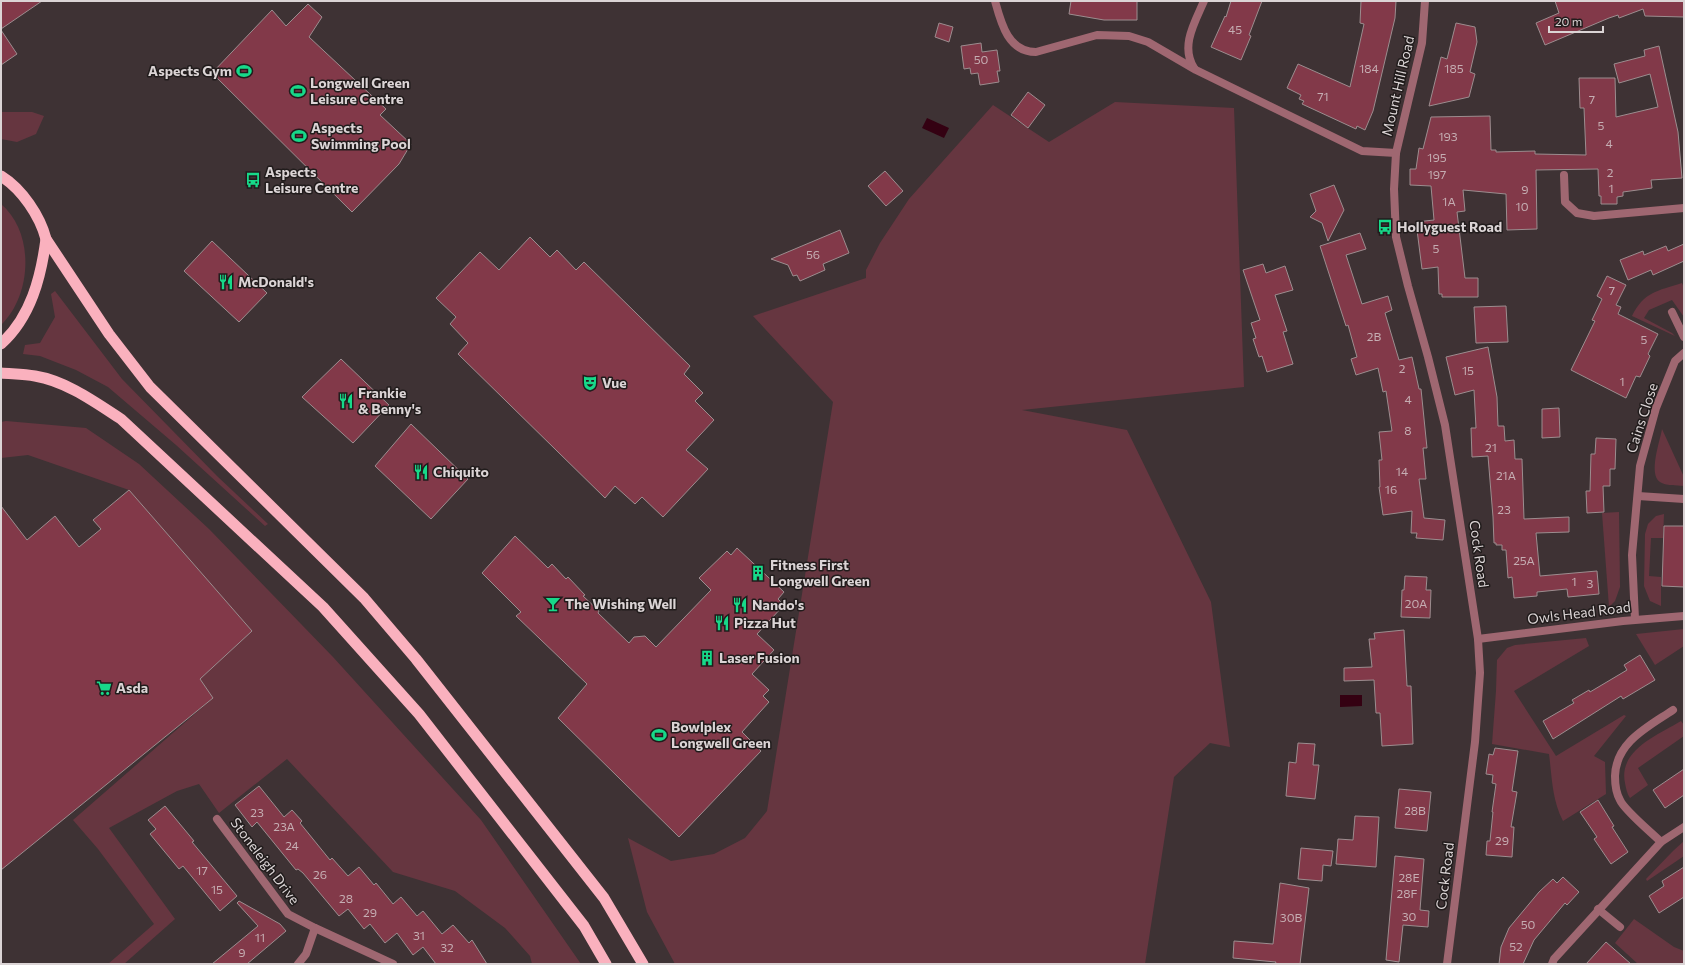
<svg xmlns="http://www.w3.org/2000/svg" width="1685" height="965" viewBox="0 0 1685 965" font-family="Commissioner,sans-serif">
<rect width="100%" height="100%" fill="#3e3234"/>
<g fill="#663640">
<path d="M1115,102L1234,108L1244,387L1022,410L1127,430L1211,602L1230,747L1210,743L1174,777L1145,964H675L647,912L628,838L671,861L714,854L745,838L767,811L833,402L753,316L866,278V270L880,243L909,199L993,105L1049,142Z"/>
<path d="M1,112H32L44,116L36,134L17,142L1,139Z"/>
<path d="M1,204C35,233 32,295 1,325Z"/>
<path d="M1682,283L1684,288V317L1672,300L1649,310L1644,318L1672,333L1675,336L1632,316C1644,292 1657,291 1682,283Z"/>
<path d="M55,291L122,379L217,476L268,524L265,526L176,445L108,387L76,370L40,356L23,354L25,345L40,343L55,317L51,294Z"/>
<path d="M6,421L86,428L139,464L209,529L333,657L481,820L581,964H532L530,956L505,928L455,891L393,872L287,759L219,813L199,784L177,791L109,828L175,919L124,964H108L154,924L98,849L73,820L213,698L200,679L252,631L129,490L28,455L1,458V422Z"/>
<path d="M1662,429L1684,477V486C1676,485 1666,486 1660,482C1648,474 1660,441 1662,429Z"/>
<path d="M1619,512L1620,587L1615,601L1609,607L1602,513Z"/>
<path d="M1664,514L1663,538H1651L1649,576L1661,577V606L1650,601L1644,586L1645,534L1648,524L1656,516Z"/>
<path d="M1684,629V646L1655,665L1636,634Z"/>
<path d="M1586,638L1589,646L1514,691L1556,756L1624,715L1626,716L1594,756L1605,762L1606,794L1563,821C1552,800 1552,777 1549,754L1492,744L1496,691L1497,660L1507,648L1515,645Z"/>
<path d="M1681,721L1684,725V736L1638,768L1648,785L1630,798C1627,794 1626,788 1625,783C1618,750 1658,735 1681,721Z"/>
<path d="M1684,841V856L1647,881L1646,879L1673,851Z"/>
<path d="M1634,919L1674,947L1684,951V964H1638L1615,943Z"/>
</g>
<g fill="#340112">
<path d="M927,118L949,128L944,138L922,128Z"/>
<path d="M1340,695H1362V706L1340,707Z"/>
</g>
<g fill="#823949" stroke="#9c8d8f">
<path d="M1,1H42L1,29Z"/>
<path d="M1071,1H1137V20H1104L1069,14Z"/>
<path d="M1231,1H1262L1249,35L1251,36L1241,60L1211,47L1225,16L1226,17Z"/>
<path d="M1361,1H1396L1395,18L1373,111L1365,130L1357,126L1356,129L1302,104L1304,101L1299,99L1301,95L1287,88L1298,64L1350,87L1364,24L1360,23Z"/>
<path d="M1555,1H1684V17L1645,16L1643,9L1619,18L1618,15L1609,18L1545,45L1536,23L1559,13Z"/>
<path d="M308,4L322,17L309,37L386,109L380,115L411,144L399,164L352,212L212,73L272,10L286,26Z"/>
<path d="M939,23L953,27L949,42L935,37Z"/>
<path d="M1456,23L1475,27L1477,42L1470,72L1475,74L1469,97L1429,106L1441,57L1447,59Z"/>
<path d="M1,30L17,54L1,65Z"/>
<path d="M981,43L982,52L997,50L1000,71H997L999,82L980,85L978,73L971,74L970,68L964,69L961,46Z"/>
<path d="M1659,46L1678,132L1682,178L1651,180L1652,188L1623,192V196L1617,197V204H1601V196H1599L1598,169L1536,170L1537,229L1507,230L1506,194L1463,190L1465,211L1457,212L1465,278H1478V297H1442V294H1439L1438,267L1422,269L1416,222L1434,220L1431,186L1410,185V169H1416L1419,148L1423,149L1431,117L1490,116L1491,150H1496V152L1535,151V154L1586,155L1584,108H1580L1579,78H1615L1616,117L1658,107L1650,74L1619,83L1614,64L1645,56L1644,50Z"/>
<path d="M1028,92L1045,105L1028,128L1011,115Z"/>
<path d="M885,171L903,191L886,206L868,186Z"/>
<path d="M1334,185L1344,210L1328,241L1322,223L1310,217L1316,211L1310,194Z"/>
<path d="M840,230L849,253L823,264L825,270L800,281L797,275L793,276L788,265L771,259Z"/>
<path d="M1360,233L1366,249L1346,255L1362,304L1388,296L1392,310L1385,313L1399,360L1412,357L1419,389H1421L1427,448H1423L1426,479H1419L1424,518L1445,520L1443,540L1416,538L1417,533H1411L1412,511L1383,515L1379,487H1380L1379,460H1382L1379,432L1392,431L1386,391L1383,392L1378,368L1356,375L1351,359L1357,357L1348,325L1346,326L1320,246Z"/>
<path d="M530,237L550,257L557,250L576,270L584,262L690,366L684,374L703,393L695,401L714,420L686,450L708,469L663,517L642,497L635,504L615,486L605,498L458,354L468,343L450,324L456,317L436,298L480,252L499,270Z"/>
<path d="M212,241L267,293L239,322L184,271Z"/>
<path d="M1684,244V261L1653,275L1651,270L1628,280L1620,260L1643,251L1644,255L1666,246L1668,251Z"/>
<path d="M1263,264L1266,273L1285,266L1293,290L1275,295L1287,331L1283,332L1293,364L1267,372L1262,356L1259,357L1253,339L1256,338L1251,323L1260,320L1243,270Z"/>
<path d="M1607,276L1626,285L1616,305L1621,307L1618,314L1658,334L1648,354L1650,356L1640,377L1636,376L1626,398L1571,370L1595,321L1592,320L1602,299L1597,296Z"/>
<path d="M1506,306L1508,342L1476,343L1474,307Z"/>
<path d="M1488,347L1497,397L1498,426H1504L1505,441L1514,440L1515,459H1522L1524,519L1569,517V532L1536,533L1540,576L1597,571L1599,594L1568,597L1567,589L1537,592V596L1514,598L1512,577L1508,578L1506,550H1502V545H1496V543H1494L1493,517L1488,456L1472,457L1471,428H1476L1474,390L1455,395L1446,357Z"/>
<path d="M341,359L389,405L353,443L302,397Z"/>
<path d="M1559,408L1560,437L1542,438V409Z"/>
<path d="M411,424L468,479L431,519L375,466Z"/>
<path d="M1596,438L1616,439L1615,469H1610V486H1603L1604,512L1587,513L1586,491H1590L1591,454H1595Z"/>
<path d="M129,490L252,631L200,679L213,698L1,870V506L27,540L55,516L79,547L101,529L93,520Z"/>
<path d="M1664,526H1684V587L1662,586Z"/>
<path d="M515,536L548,568L552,564L566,579L568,577L585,595L583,596L599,611L598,613L629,643L634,637L645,636L656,647L711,590L699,578L727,551L731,555L737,548L784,592L778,599L784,605L757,634L774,650L752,674L769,690L763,696L769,702L742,732L761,751L679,837L558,718L587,684L516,616L521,612L482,573Z"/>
<path d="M1405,576L1427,577L1426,590H1431L1430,618L1401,617L1402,590H1404Z"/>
<path d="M1404,630L1407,686H1411L1413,744L1382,746L1380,713H1376L1374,680L1344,681V668L1372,667L1369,639H1375L1374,633Z"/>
<path d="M1640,655L1655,680L1623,699L1621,696L1553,739L1543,721L1574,703L1572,700L1589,690L1590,692L1627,670L1624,665Z"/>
<path d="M1298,743L1315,744L1313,765H1319L1315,799L1286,796L1289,762L1296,763Z"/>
<path d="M1495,748L1518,751L1512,791L1517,792L1511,827H1514L1512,857L1486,855L1487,841H1490L1493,812H1492L1496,784L1492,783L1493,775L1486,774L1489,754L1493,755Z"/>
<path d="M1684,769V795L1665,808L1653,790Z"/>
<path d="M259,786L284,817L292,810L302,821L300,823L330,860L332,858L348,876L359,867L374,885L376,883L393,904L401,897L417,916L423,911L442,934L453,925L469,943L472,940L487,964H436L423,947L413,955L397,933L385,943L370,924L364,929L348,909L339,916L303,873L298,869L296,870L257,822L252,827L235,805Z"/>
<path d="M1399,789L1431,792L1427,831L1395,828Z"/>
<path d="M1598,800L1614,826L1612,827L1628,852L1611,864L1594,839L1597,837L1580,812Z"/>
<path d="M165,806L194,841L192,842L237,896L220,911L183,866L179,869L150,834L156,829L148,820Z"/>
<path d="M1355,816L1379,817L1376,867L1336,864L1338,839L1353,840Z"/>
<path d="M1301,848L1333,851L1331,866L1323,865L1322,881L1298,879Z"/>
<path d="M1395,856L1424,859L1420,910L1429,911L1428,927L1403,925L1399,962L1386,960Z"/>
<path d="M1684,867V897L1659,913L1649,896L1664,886L1662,881Z"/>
<path d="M1563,877L1579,892L1567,905L1565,903L1534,940L1523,964H1499L1501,947L1509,928L1539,892L1553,879L1557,883Z"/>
<path d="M1280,883L1309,888L1300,964H1275L1276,962L1233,958L1234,941L1273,944Z"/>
<path d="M239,901L280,924L286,931L247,964H212L258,926L237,903Z"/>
<path d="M1606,942L1631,964H1586Z"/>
</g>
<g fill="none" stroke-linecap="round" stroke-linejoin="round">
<g stroke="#9f6771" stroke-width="8">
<path d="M995,1C1001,23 1008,52 1036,52L1097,35L1129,36L1148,42L1196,70L1362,151L1396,153"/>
<path d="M1194,68C1180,46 1195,22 1204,1"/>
<path d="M1564,175L1565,202L1577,213L1594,216L1684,208"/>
<path d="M1672,312L1684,337"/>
<path d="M1638,496L1684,499"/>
<path d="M1635,619L1632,555L1640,466L1656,408L1675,361L1684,353"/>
<path d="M1478,639L1623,621L1684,616"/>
<path d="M217,819L288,914L315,928L306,954L298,964"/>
<path d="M1661,842C1652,833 1624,810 1620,800C1616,793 1615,785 1615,776C1616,742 1648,727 1673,710"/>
<path d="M1598,909L1620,927"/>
<path d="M315,928L393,964"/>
<path d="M1552,964L1554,959L1661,842L1684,827"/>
</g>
<path stroke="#9f6771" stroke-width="8" d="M1425,1L1422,43L1396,153L1394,189L1396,237L1408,286L1428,357L1445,425L1478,639L1480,673L1475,742L1447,964"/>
<g stroke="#fab1be" stroke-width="11">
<path d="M1,176C22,189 40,216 46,239L109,334L150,387L364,598L416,659L604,898L643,964"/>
<path d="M1,344C31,317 41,277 46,239"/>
<path d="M1,373C12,374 24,374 35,376C66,381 95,402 121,419L323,607L419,714L584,926L606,964"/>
</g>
</g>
<defs>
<g id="stadium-bare" transform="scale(1.2)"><path d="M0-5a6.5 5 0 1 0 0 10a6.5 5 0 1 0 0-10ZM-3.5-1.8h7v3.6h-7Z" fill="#17d989" stroke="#211c1c" stroke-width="2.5" paint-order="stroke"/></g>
<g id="bus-bare" transform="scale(1.2)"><path d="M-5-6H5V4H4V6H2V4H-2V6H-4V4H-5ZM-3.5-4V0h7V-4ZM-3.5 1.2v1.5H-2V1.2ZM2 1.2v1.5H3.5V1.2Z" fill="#17d989" stroke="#211c1c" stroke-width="2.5" paint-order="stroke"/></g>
<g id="restaurant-bare" transform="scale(1.2)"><path d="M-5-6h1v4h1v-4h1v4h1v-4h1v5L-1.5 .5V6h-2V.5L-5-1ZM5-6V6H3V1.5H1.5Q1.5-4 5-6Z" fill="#17d989" stroke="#211c1c" stroke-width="2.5" paint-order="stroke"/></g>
<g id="theatre-bare" transform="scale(1.2)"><path d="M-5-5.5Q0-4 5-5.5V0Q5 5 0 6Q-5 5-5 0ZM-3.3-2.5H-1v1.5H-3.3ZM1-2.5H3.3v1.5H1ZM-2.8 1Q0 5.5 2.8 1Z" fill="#17d989" stroke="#211c1c" stroke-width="2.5" paint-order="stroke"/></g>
<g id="building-bare" transform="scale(1.2)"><path d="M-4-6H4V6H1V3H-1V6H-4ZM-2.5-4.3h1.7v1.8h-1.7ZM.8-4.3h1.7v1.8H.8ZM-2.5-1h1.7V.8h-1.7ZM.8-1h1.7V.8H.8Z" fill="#17d989" stroke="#211c1c" stroke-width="2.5" paint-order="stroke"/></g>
<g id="bar-bare" transform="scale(1.2)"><path d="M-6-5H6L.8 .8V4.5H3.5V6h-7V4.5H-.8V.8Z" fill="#17d989" stroke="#211c1c" stroke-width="2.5" paint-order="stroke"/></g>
<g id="supermarket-bare" transform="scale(1.2)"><path d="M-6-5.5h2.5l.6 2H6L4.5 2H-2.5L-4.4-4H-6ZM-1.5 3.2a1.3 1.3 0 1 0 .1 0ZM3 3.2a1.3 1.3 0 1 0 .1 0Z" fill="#17d989" stroke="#211c1c" stroke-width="2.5" paint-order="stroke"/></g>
</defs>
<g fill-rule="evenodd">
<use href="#stadium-bare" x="244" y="71"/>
<use href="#stadium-bare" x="298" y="91"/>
<use href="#stadium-bare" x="299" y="136"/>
<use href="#bus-bare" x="253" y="180"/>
<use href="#bus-bare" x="1385" y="227"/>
<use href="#restaurant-bare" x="226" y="282"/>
<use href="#theatre-bare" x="590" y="383"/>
<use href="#restaurant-bare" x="346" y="401"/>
<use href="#restaurant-bare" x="421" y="472"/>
<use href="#building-bare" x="758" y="573"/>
<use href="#bar-bare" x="553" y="604"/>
<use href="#restaurant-bare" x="740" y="605"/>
<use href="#restaurant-bare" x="722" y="623"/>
<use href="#building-bare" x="707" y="658"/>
<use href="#supermarket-bare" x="104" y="688"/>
<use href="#stadium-bare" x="659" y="735"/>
</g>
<g text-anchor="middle" stroke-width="3" stroke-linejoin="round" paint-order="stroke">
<g font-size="12" fill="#c5adb2">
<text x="1235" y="34">45</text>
<text x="981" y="64">50</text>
<text x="1369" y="73">184</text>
<text x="1454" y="73">185</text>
<text x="1323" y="101">71</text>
<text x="1592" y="104">7</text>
<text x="1601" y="130">5</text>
<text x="1448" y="141">193</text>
<text x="1609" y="148">4</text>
<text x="1437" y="162">195</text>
<text x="1610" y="177">2</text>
<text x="1437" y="179">197</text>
<text x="1611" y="193">1</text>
<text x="1525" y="194">9</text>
<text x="1449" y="206">1A</text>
<text x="1522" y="211">10</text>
<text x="1436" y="253">5</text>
<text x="813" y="259">56</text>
<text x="1612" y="295">7</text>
<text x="1374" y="341">2B</text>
<text x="1644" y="344">5</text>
<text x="1402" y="373">2</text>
<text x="1468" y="375">15</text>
<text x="1622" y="386">1</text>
<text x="1408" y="404">4</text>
<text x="1408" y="435">8</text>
<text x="1491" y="452">21</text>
<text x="1402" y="476">14</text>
<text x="1506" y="480">21A</text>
<text x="1391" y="494">16</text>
<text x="1504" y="514">23</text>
<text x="1524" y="565">25A</text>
<text x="1574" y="586">1</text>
<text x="1590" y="588">3</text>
<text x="1416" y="608">20A</text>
<text x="1415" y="815">28B</text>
<text x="257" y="817">23</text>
<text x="284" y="831">23A</text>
<text x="1502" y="845">29</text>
<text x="292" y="850">24</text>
<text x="202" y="875">17</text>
<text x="320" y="879">26</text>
<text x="1409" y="882">28E</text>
<text x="217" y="894">15</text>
<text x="1407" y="898">28F</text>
<text x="346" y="903">28</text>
<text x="370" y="917">29</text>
<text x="1409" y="921">30</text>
<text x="1291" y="922">30B</text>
<text x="1528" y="929">50</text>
<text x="419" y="940">31</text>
<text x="260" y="942">11</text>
<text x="1516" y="951">52</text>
<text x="447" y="952">32</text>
<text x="242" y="957">9</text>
</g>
<g font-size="14" font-weight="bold" fill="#dbd4d5" stroke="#211c1c" text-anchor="start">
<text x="232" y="76" text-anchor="end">Aspects Gym</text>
<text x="310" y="88">Longwell Green<tspan x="310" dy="16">Leisure Centre</tspan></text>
<text x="311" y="133">Aspects<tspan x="311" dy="16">Swimming Pool</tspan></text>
<text x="265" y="177">Aspects<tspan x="265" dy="16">Leisure Centre</tspan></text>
<text x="1397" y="232">Hollyguest Road</text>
<text x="238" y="287">McDonald's</text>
<text x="602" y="388">Vue</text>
<text x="358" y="398">Frankie<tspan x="358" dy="16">&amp; Benny's</tspan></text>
<text x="433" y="477">Chiquito</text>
<text x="770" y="570">Fitness First<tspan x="770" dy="16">Longwell Green</tspan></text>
<text x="565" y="609">The Wishing Well</text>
<text x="752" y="610">Nando's</text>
<text x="734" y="628">Pizza Hut</text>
<text x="719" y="663">Laser Fusion</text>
<text x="116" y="693">Asda</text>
<text x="671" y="732">Bowlplex<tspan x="671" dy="16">Longwell Green</tspan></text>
</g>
<g font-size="14" fill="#dbd4d5" stroke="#211c1c">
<text transform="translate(1398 86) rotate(-77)" y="5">Mount Hill Road</text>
<text transform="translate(1642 418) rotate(-72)" y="5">Cains Close</text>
<text transform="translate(1479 554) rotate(82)" y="5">Cock Road</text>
<text transform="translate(1579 613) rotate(-7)" y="5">Owls Head Road</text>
<text transform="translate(265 861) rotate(53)" y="5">Stoneleigh Drive</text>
<text transform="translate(1445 876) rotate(-83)" y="5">Cock Road</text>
</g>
</g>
<rect width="1685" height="965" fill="none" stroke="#dbd4d5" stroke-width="4"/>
<path d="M1549 26v6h54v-6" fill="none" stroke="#dbd4d5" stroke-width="2"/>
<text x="1555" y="26" font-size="12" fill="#dbd4d5" stroke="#211c1c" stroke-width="3" paint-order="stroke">20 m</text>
</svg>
